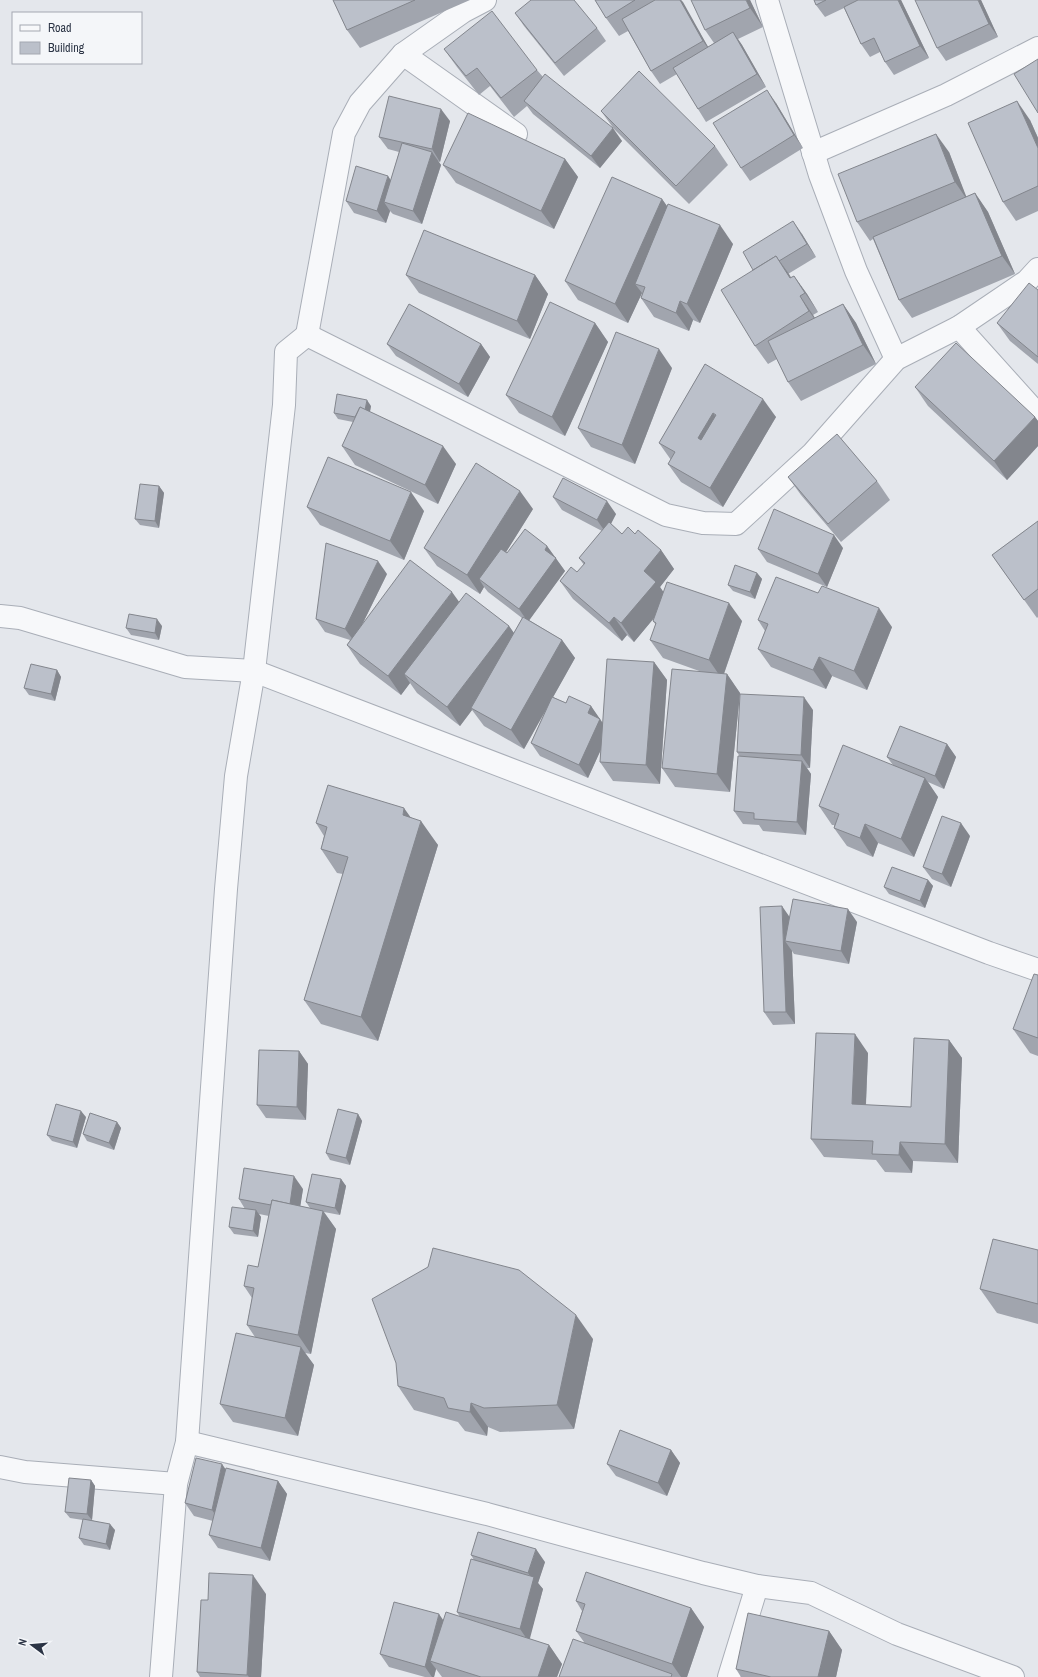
<svg xmlns="http://www.w3.org/2000/svg" width="1038" height="1677" viewBox="0 0 1038 1677" font-family="'Archivo Narrow',sans-serif">
<rect width="100%" height="100%" fill="#e4e7ec"/>
<g fill="none" stroke-linecap="round" stroke-linejoin="round">
<g stroke="#a9aeb7" stroke-width="24">
<g id="street">
<path d="M767,0L820,175L856,271L896,359"/>
<path d="M403,54L516,134"/>
<path d="M813,153L946,95L1038,48"/>
<path d="M959,327L1038,415"/>
<path d="M307,335L344,133L360,103L403,54L464,11L485,0"/>
<path d="M0,616L20,618L185,667L254,671L989,953L1038,970"/>
<path d="M187,1442L487,1514L703,1573L757,1586L811,1593L897,1634L1013,1677"/>
<path d="M0,1467L25,1472L176,1484"/>
<path d="M161,1677L176,1484L187,1442L226,889L236,776L254,671L284,405L286,352L307,335L666,515L703,523L736,524L813,453L896,359L959,327L1027,281L1038,269"/>
<path d="M729,1677L757,1586"/>
</g>
</g>
<use href="#street" stroke="#f7f8fa" stroke-width="22"/>
</g>
<g fill="#a1a5ae">
<path d="M333,0H470L360,48L347,30Z"/>
<path d="M595,0H681L708,47L714,43L705,30L750,0L763,27L738,39L742,45L766,87L706,122L698,109L677,74L660,84L651,71L628,31L619,36L606,18Z"/>
<path d="M814,0H901L929,58L894,75L885,62L880,52L870,57L861,44L844,8L825,17L816,5Z"/>
<path d="M981,0L998,37L946,61L937,48Z"/>
<path d="M515,13L597,28L606,41L564,76L524,26Z"/>
<path d="M444,49L537,70L543,77L622,141L600,168L533,114L527,106L514,117L490,86L479,95L457,67Z"/>
<path d="M776,103L803,148L750,181L741,168Z"/>
<path d="M601,111L715,146L728,165L689,204L614,129Z"/>
<path d="M1030,120L1038,138V211L1016,221L1003,202Z"/>
<path d="M450,121L440,162L438,161L441,165L422,224L393,214L390,211L386,223L354,213L346,201L391,180L399,152L388,149L379,137Z"/>
<path d="M949,152L966,197L975,193L988,212L1015,274L912,318L899,300L873,239L870,241L857,222Z"/>
<path d="M565,159L578,177L554,229L456,183L443,165Z"/>
<path d="M662,199L667,206L733,244L700,323L693,320L689,331L654,317L641,298L642,294V293L628,323L578,300L565,281Z"/>
<path d="M802,234L816,257L788,274L791,278L794,276L807,294L818,312L813,315L815,318L843,304L856,323L876,364L801,401L788,382L777,359L768,364L755,346L753,270Z"/>
<path d="M406,275H535L548,294L530,339L419,293Z"/>
<path d="M1038,290V364L1010,341L997,323Z"/>
<path d="M595,323L608,342L565,436L519,413L506,395Z"/>
<path d="M387,344H481L490,357L468,397L396,356Z"/>
<path d="M705,364L776,417L723,507L681,482L668,464L671,460L659,443Z"/>
<path d="M672,368L635,464L591,447L578,428Z"/>
<path d="M915,387L1035,417L1038,421V446L1007,480L928,406Z"/>
<path d="M371,406L370,412L456,464L438,504L355,465L342,446L353,422L338,419L334,413Z"/>
<path d="M788,477L877,481L890,500L841,542L801,495Z"/>
<path d="M159,486L164,493L159,528L140,525L135,519Z"/>
<path d="M553,497L616,514L611,524L622,534H635L661,550L674,569L660,587L663,592L742,621L724,674H727L740,693L730,792L675,787L662,768L702,672L663,658L650,640L656,625L653,621L654,618L634,642L627,635L622,641L573,599L560,581L577,572L584,565L579,558L602,531L562,510Z"/>
<path d="M307,507L424,511L404,560L320,525Z"/>
<path d="M533,509L506,552L507,553L547,546L565,571L529,620L562,640L575,658L553,697L566,703L591,706L602,723L654,662L667,680L660,784L613,781L600,762L601,749L588,778L540,756L531,743L545,711L524,749L484,726L472,710L460,726L417,693L410,683L401,695L360,664L347,645L350,640L325,632L316,619L387,574L362,625L459,602L509,626L514,633L522,618L488,592L484,587L480,594L437,566L424,548Z"/>
<path d="M1038,521V617L1037,618L992,555Z"/>
<path d="M843,548L827,587L767,562L758,549Z"/>
<path d="M757,573L762,579L755,599L733,591L728,585Z"/>
<path d="M758,620L892,627L867,690L832,676L826,689L771,667L758,649L765,631Z"/>
<path d="M162,626L159,640L131,635L126,628Z"/>
<path d="M57,670L61,677L55,701L29,695L24,688Z"/>
<path d="M813,710L810,768H807L811,774L806,835L763,831L759,825L743,824L734,811L740,757L737,752Z"/>
<path d="M947,744L956,757L944,789L928,782L938,797L914,857L878,843L873,857L847,846L834,828V825H832L819,806L893,765L887,757Z"/>
<path d="M411,817L438,845L378,1041L321,1024L304,1000L343,874L337,873L321,849L324,836L316,823Z"/>
<path d="M970,836L951,887L932,879L923,867Z"/>
<path d="M928,880L933,886L925,908L889,894L884,887Z"/>
<path d="M790,917L857,922L849,964L794,954L792,951L795,1024L773,1025L764,1012Z"/>
<path d="M1038,975V1056L1030,1053L1013,1029Z"/>
<path d="M949,1040L962,1058L958,1163L913,1161L912,1173L885,1172L876,1160L824,1157L811,1139L868,1053L866,1105L911,1107Z"/>
<path d="M299,1051L308,1064L306,1120L266,1118L257,1105Z"/>
<path d="M358,1114L362,1121L350,1165L330,1160L326,1153Z"/>
<path d="M86,1117L77,1148L52,1141L47,1135Z"/>
<path d="M117,1122L121,1128L114,1150L87,1141L83,1134Z"/>
<path d="M341,1179L346,1186L340,1215L324,1212L336,1229L311,1354L305,1353L314,1365L298,1436L233,1422L220,1404L255,1337L247,1325L252,1298L244,1286L258,1267L269,1216L259,1214L261,1217L258,1237L234,1234L229,1227L245,1209L239,1199L303,1189L300,1206L310,1208L306,1202Z"/>
<path d="M1038,1250V1324L997,1313L980,1289Z"/>
<path d="M593,1339L574,1429L500,1432L488,1427L487,1436L465,1431L458,1422L414,1410L398,1386Z"/>
<path d="M671,1450L680,1463L667,1496L616,1476L607,1464Z"/>
<path d="M226,1469L278,1481L287,1494L270,1561L218,1548L209,1535L213,1521L194,1516L185,1503Z"/>
<path d="M91,1480L95,1486L92,1520L115,1530L110,1550L84,1545L79,1538L83,1520L70,1518L65,1512Z"/>
<path d="M471,1555L545,1562L538,1583L543,1589L529,1639L549,1645L562,1664L557,1677H442L436,1669L434,1677H425L389,1667L380,1654L443,1620L460,1617L457,1612L474,1560Z"/>
<path d="M266,1594L261,1677H200L197,1672L208,1600Z"/>
<path d="M576,1601L691,1608L704,1627L687,1677H559L584,1642L576,1631L582,1611Z"/>
<path d="M829,1631L842,1650L836,1677H741L736,1669Z"/>
</g>
<g fill="#83868d">
<path d="M680,0H681L683,2L712,54L703,41Z"/>
<path d="M746,0H750L763,27L750,8Z"/>
<path d="M898,0H901L929,58L920,46Z"/>
<path d="M978,0H981L998,37L989,24Z"/>
<path d="M733,32L742,45L766,87L757,74Z"/>
<path d="M767,90L776,103L803,148L794,135Z"/>
<path d="M1017,101L1030,120L1038,138V148Z"/>
<path d="M441,109L450,121L440,162L432,149Z"/>
<path d="M613,128L622,141L600,168L591,156Z"/>
<path d="M936,134L949,152L968,201L955,182Z"/>
<path d="M432,152L441,165L422,224L413,211Z"/>
<path d="M565,159L578,177L554,229L541,211Z"/>
<path d="M388,176L397,189L384,202L390,211L386,223L377,211Z"/>
<path d="M975,193L988,212L1015,274L1002,256Z"/>
<path d="M662,199L675,218L635,284L642,293L628,323L615,304Z"/>
<path d="M793,221L802,234L816,257L807,244Z"/>
<path d="M720,225L733,244L700,323L687,304Z"/>
<path d="M776,256L789,274L803,297L790,278Z"/>
<path d="M535,275L548,294L530,339L517,321Z"/>
<path d="M794,276L807,294L818,312L805,293Z"/>
<path d="M800,296L813,315L822,330L809,311Z"/>
<path d="M680,301L693,320L689,331L676,313Z"/>
<path d="M843,304L856,323L876,364L863,345Z"/>
<path d="M595,323L608,342L565,436L552,417Z"/>
<path d="M481,344L490,357L468,397L459,384Z"/>
<path d="M659,349L672,368L635,464L622,445Z"/>
<path d="M763,399L776,417L723,507L710,488Z"/>
<path d="M367,400L371,406L367,425L363,419Z"/>
<path d="M713,413L726,432L711,457L698,438Z"/>
<path d="M1035,417L1038,421V446L1007,480L994,461Z"/>
<path d="M443,446L456,464L438,504L425,485Z"/>
<path d="M159,486L164,493L159,528L155,521Z"/>
<path d="M520,491L533,509L486,584L479,579L484,587L480,594L467,575Z"/>
<path d="M411,492L424,511L404,560L390,541Z"/>
<path d="M607,501L616,514L606,533L597,520Z"/>
<path d="M834,535L843,548L827,587L818,574Z"/>
<path d="M547,546L565,571L528,622L519,609L545,550Z"/>
<path d="M661,550L674,569L660,587L669,600L634,642L621,623L644,571Z"/>
<path d="M378,561L387,574L354,641L345,629Z"/>
<path d="M757,573L762,579L755,599L750,592Z"/>
<path d="M452,592L465,610L404,674L410,683L401,695L388,676Z"/>
<path d="M729,603L742,621L722,679L709,660Z"/>
<path d="M879,608L892,627L867,690L854,671Z"/>
<path d="M614,617L627,635L622,641L609,623Z"/>
<path d="M157,619L162,626L159,640L155,633Z"/>
<path d="M509,626L522,645L471,708L472,710L460,726L447,707Z"/>
<path d="M562,640L575,658L524,749L511,730Z"/>
<path d="M819,657L832,676L826,689L813,670Z"/>
<path d="M654,662L667,680L660,784L646,765Z"/>
<path d="M57,670L61,677L55,701L51,694Z"/>
<path d="M727,674L740,693L730,792L717,774Z"/>
<path d="M804,697L813,710L810,768L801,755Z"/>
<path d="M591,706L609,732L588,778L579,765L588,713Z"/>
<path d="M947,744L956,757L944,789L935,776Z"/>
<path d="M802,761L811,774L806,835L797,822Z"/>
<path d="M925,778L938,797L914,857L901,839Z"/>
<path d="M404,808L419,829L421,821L438,845L378,1041L361,1017L403,815Z"/>
<path d="M961,823L970,836L951,887L942,874Z"/>
<path d="M865,824L878,843L873,857L860,838Z"/>
<path d="M928,880L933,886L925,908L920,901Z"/>
<path d="M782,906L791,919L785,941L792,951L795,1024L786,1012Z"/>
<path d="M848,909L857,922L849,964L841,951Z"/>
<path d="M855,1034L868,1053L865,1123L852,1104Z"/>
<path d="M949,1040L962,1058L958,1163L945,1144Z"/>
<path d="M299,1051L308,1064L306,1120L297,1107Z"/>
<path d="M81,1111L86,1117L77,1148L73,1142Z"/>
<path d="M358,1114L362,1121L350,1165L346,1158Z"/>
<path d="M117,1122L121,1128L114,1150L109,1143Z"/>
<path d="M900,1142L913,1161L912,1173L899,1155Z"/>
<path d="M294,1176L303,1189L298,1221L289,1208Z"/>
<path d="M341,1179L346,1186L340,1215L335,1208Z"/>
<path d="M256,1210L261,1217L258,1237L253,1231Z"/>
<path d="M323,1211L336,1229L311,1354L298,1335Z"/>
<path d="M576,1315L593,1339L574,1429L557,1405Z"/>
<path d="M301,1347L314,1365L298,1436L285,1418Z"/>
<path d="M471,1403L488,1427L487,1436L470,1412Z"/>
<path d="M671,1450L680,1463L667,1496L658,1483Z"/>
<path d="M222,1464L231,1477L221,1523L212,1510Z"/>
<path d="M91,1480L95,1486L92,1520L87,1514Z"/>
<path d="M278,1481L287,1494L270,1561L261,1548Z"/>
<path d="M110,1524L115,1530L110,1550L106,1544Z"/>
<path d="M536,1549L545,1562L538,1583L543,1589L529,1642L520,1629L533,1580L528,1573Z"/>
<path d="M253,1575L266,1594L261,1677H249L247,1675Z"/>
<path d="M691,1608L704,1627L687,1677H681L672,1664Z"/>
<path d="M439,1614L448,1627L430,1661L436,1669L434,1677H432L425,1667Z"/>
<path d="M829,1631L842,1650L836,1677H818Z"/>
<path d="M549,1645L562,1664L557,1677H538Z"/>
</g>
<g fill="#bbc0ca" stroke="#83868d" fill-rule="evenodd">
<path d="M333,0H415L347,30Z"/>
<path d="M531,0H574L597,28L555,63L515,13Z"/>
<path d="M595,0H635L606,18Z"/>
<path d="M655,0H680L703,41L651,71L622,19Z"/>
<path d="M691,0H746L750,8L705,30Z"/>
<path d="M814,0H826L816,5Z"/>
<path d="M858,0H898L920,46L885,62L874,38L861,44L844,7Z"/>
<path d="M915,0H978L989,24L937,48Z"/>
<path d="M492,11L537,70L501,98L477,68L466,76L444,49Z"/>
<path d="M733,32L757,74L698,109L673,68Z"/>
<path d="M1038,59V113L1014,74Z"/>
<path d="M639,71L715,146L676,186L601,111Z"/>
<path d="M545,74L613,128L591,156L524,101Z"/>
<path d="M767,90L794,135L741,168L713,123Z"/>
<path d="M389,96L441,109L432,149L379,137Z"/>
<path d="M1017,101L1038,148V186L1003,202L968,123Z"/>
<path d="M468,113L565,159L541,211L443,165Z"/>
<path d="M936,134L955,182L857,222L838,174Z"/>
<path d="M402,143L432,152L413,211L384,202Z"/>
<path d="M356,166L388,176L377,211L346,201Z"/>
<path d="M612,177L662,199L615,304L565,281Z"/>
<path d="M975,193L1002,256L899,300L873,237Z"/>
<path d="M668,204L720,225L687,304L680,301L676,313L641,298L645,287L635,284Z"/>
<path d="M793,221L807,244L779,261L776,256L753,270L743,252Z"/>
<path d="M424,230L535,275L517,321L406,275Z"/>
<path d="M776,256L790,278L794,276L805,293L800,296L809,311L755,346L721,290Z"/>
<path d="M1029,283L1038,290V357L997,323Z"/>
<path d="M550,302L595,323L552,417L506,395Z"/>
<path d="M409,304L481,344L459,384L387,344Z"/>
<path d="M843,304L863,345L788,382L768,341Z"/>
<path d="M616,332L659,349L622,445L578,428Z"/>
<path d="M956,343L1035,417L994,461L915,387Z"/>
<path d="M705,364L763,399L710,488L668,464L675,452L659,443ZM713,413L716,415L701,440L698,438Z"/>
<path d="M337,394L367,400L365,410L360,407L355,417L334,413Z"/>
<path d="M360,407L443,446L425,485L342,446Z"/>
<path d="M837,434L877,481L828,524L788,477Z"/>
<path d="M328,457L411,492L390,541L307,507Z"/>
<path d="M476,463L520,491L467,575L424,548Z"/>
<path d="M563,478L607,501L597,520L553,497Z"/>
<path d="M140,484L159,486L155,521L135,519Z"/>
<path d="M774,509L834,535L818,574L758,549Z"/>
<path d="M1038,521V589L1024,600L992,555Z"/>
<path d="M609,522L622,534L628,527L635,534L638,530L661,550L644,571L656,582L621,623L614,617L609,623L560,581L571,567L577,572L585,563L579,558Z"/>
<path d="M525,529L547,546L545,550L556,558L519,609L479,579L501,549L507,553Z"/>
<path d="M326,543L378,561L345,629L316,619Z"/>
<path d="M410,560L452,592L388,676L347,645Z"/>
<path d="M735,565L757,573L750,592L728,585Z"/>
<path d="M776,577L818,593L822,586L879,608L854,671L819,657L813,670L758,649L768,624L758,620Z"/>
<path d="M667,582L729,603L709,660L650,640L656,623L653,621Z"/>
<path d="M466,593L509,626L447,707L404,674Z"/>
<path d="M129,614L157,619L155,633L126,628Z"/>
<path d="M523,617L562,640L511,730L471,708Z"/>
<path d="M607,659L654,662L646,765L600,762Z"/>
<path d="M31,664L57,670L51,694L24,688Z"/>
<path d="M672,669L727,674L717,774L662,768Z"/>
<path d="M740,694L804,697L801,755L737,752Z"/>
<path d="M569,696L591,706L588,713L600,719L579,765L531,743L552,697L566,703Z"/>
<path d="M900,726L947,744L935,776L887,757Z"/>
<path d="M843,745L925,778L901,839L865,824L860,838L834,828L839,814L819,806Z"/>
<path d="M738,756L802,761L797,822L754,819V813L734,811Z"/>
<path d="M328,785L404,808L403,815L421,821L361,1017L304,1000L348,857L321,849L327,827L316,823Z"/>
<path d="M942,816L961,823L942,874L923,867Z"/>
<path d="M892,867L928,880L920,901L884,887Z"/>
<path d="M793,899L848,909L841,951L785,941Z"/>
<path d="M782,906L786,1012H764L760,907Z"/>
<path d="M1034,974L1038,975V1038L1013,1029Z"/>
<path d="M816,1033L855,1034L852,1104L911,1107L914,1038L949,1040L945,1144L900,1142L899,1155L872,1154L873,1141L811,1139Z"/>
<path d="M259,1050L299,1051L297,1107L257,1105Z"/>
<path d="M56,1104L81,1111L73,1142L47,1135Z"/>
<path d="M338,1109L358,1114L346,1158L326,1153Z"/>
<path d="M90,1113L117,1122L109,1143L83,1134Z"/>
<path d="M244,1168L294,1176L290,1204L272,1200L271,1205L239,1199Z"/>
<path d="M312,1174L341,1179L335,1208L306,1202Z"/>
<path d="M272,1200L323,1211L298,1335L247,1325L254,1288L244,1286L248,1265L258,1267Z"/>
<path d="M232,1207L256,1210L253,1231L229,1227Z"/>
<path d="M993,1239L1038,1250V1304L980,1289Z"/>
<path d="M433,1248L519,1270L576,1315L557,1405L484,1408L471,1403L470,1412L448,1408L444,1398L398,1386L396,1363L372,1299L428,1267Z"/>
<path d="M236,1333L301,1347L285,1418L220,1404Z"/>
<path d="M620,1430L671,1450L658,1483L607,1464Z"/>
<path d="M196,1458L222,1464L212,1510L185,1503Z"/>
<path d="M226,1468L278,1481L261,1548L209,1535Z"/>
<path d="M69,1478L91,1480L87,1514L65,1512Z"/>
<path d="M83,1519L110,1524L106,1544L79,1538Z"/>
<path d="M478,1532L536,1549L528,1573L471,1555Z"/>
<path d="M471,1559L534,1577L520,1629L457,1612Z"/>
<path d="M586,1572L691,1608L672,1664L576,1631L585,1604L576,1601Z"/>
<path d="M209,1573L253,1575L247,1675L197,1672L201,1600H208Z"/>
<path d="M394,1602L439,1614L425,1667L380,1654Z"/>
<path d="M446,1612L549,1645L538,1677H481L430,1661Z"/>
<path d="M748,1613L829,1631L818,1677H771L736,1669Z"/>
<path d="M573,1639L672,1674L671,1677H559Z"/>
</g>
<rect x="12" y="12" width="130" height="52" fill="#f4f6f9" stroke="#a4a8b1"/>
<rect x="20" y="25" width="20" height="6" fill="#f7f8fa" stroke="#a4a8b1"/>
<text x="48" y="32" font-size="12" fill="#2b3445">Road</text>
<rect x="20" y="42" width="20" height="12" fill="#bbc0ca" stroke="#a4a8b1"/>
<text x="48" y="52" font-size="12" fill="#2b3445">Building</text>
<g transform="translate(32 1645) rotate(286)" stroke="#f4f6f9" stroke-width="3" paint-order="stroke">
<path d="M0-3L7 15L0 10L-7 15Z" fill="#2b3445"/>
<text y="-6" font-size="11" font-weight="bold" text-anchor="middle" fill="#2b3445">N</text>
</g>
</svg>
